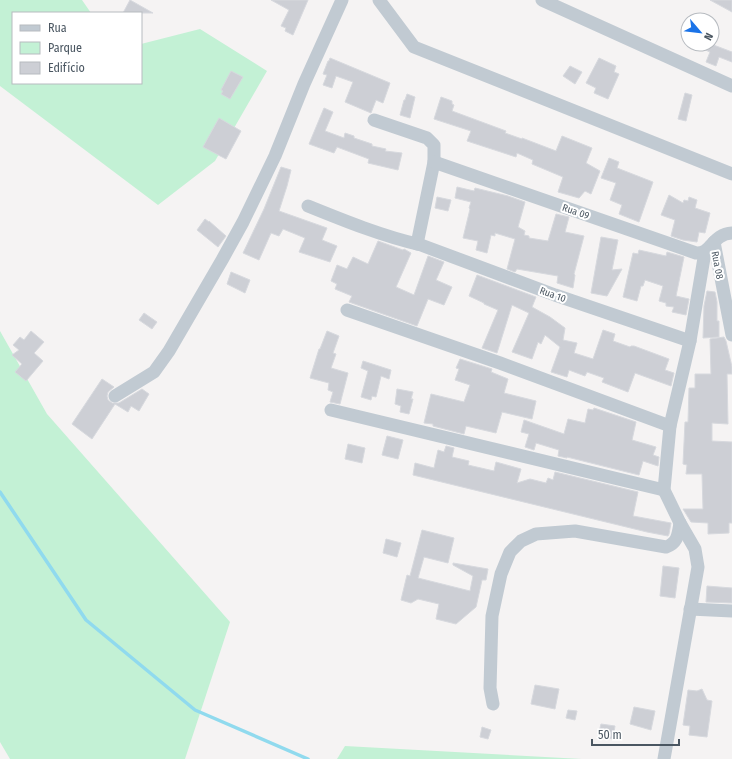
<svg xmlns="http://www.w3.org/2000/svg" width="732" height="759" viewBox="0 0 732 759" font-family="'Fira Sans Condensed',sans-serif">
<rect width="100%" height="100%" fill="#f5f3f3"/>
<g fill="#c3f1d5">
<path d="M0,0H82L91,13H13V83H141V44L200,29L267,71L215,161L158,205L0,86Z"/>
<path d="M0,331L47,414L230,622L185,759H10L0,742Z"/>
<path d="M345,746L582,759H337Z"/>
</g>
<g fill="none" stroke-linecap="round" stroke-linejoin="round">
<path stroke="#90daee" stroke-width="3.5" d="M0,492L86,620L195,710L308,759"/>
</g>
<g fill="#cdcfd5" stroke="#d7d9de">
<path d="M130,0L153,13H123Z"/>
<path d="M271,0H308L293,35L285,31L286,28L281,26L289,10Z"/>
<path d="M710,0H732V12Z"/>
<path d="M697,44H711L732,52V62L719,57L716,66L706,62L710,52L696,46Z"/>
<path d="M330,58L390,83L383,103L376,100L371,113L345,102L353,82L336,76L332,88L323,85L327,75L323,74L328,61H329Z"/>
<path d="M599,58L616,66L614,72L619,74L608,99L594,93L596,88L586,83Z"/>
<path d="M570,66L582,72L575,84L563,76Z"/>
<path d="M231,71L243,77L230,99L221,94L223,91L221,90Z"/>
<path d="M685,93L692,95L686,121L678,119Z"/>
<path d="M407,94L415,97L410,118L400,115L404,100H405Z"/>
<path d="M441,97L452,101V104L454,105L452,111L506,131L505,133L522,139V138L556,151L562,136L592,148L586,163L600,171L591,194L585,191L579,198L558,192L563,177L532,164L533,160L517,153L516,157L467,141L471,131L434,119Z"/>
<path d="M324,108L333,112L325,131L344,138L345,133L354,136V138L372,144V146L386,149L385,151L402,153L398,170L368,163L369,159L337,147L334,153L309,144Z"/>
<path d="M219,118L241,131L226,159L203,147Z"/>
<path d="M609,158L619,162L617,168L653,182L639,222L619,214L622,205L610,200L616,183L601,178Z"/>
<path d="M281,167L291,170L287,186L279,211L327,228L322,240L337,246L330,262L299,252L305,238L283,229L279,236L271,233L259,260L243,253L264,209Z"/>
<path d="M457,187L474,191L475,188L508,196L525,202L518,227L525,231L524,235L529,236V238L548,241L556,214L569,217L565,232L584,236L574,274L575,275L573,288L557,283L558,276L517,269L515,272L507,269L515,239L495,233V236L491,235L487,253L476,250L478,241L463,238L470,209L469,208L471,202L455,198Z"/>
<path d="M669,195L683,203L684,200L688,201L689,197L697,200L695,208L710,213L705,233L699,232L697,242L683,240L671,236L675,220L661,215Z"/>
<path d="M437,197L451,200L448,211L435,208Z"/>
<path d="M205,219L209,222V221L226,236L218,247L197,230Z"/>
<path d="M601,237L618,240L612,270L622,269L607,296L591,293Z"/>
<path d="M378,241L403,250L404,249L411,253L396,287L414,295L428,256L444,262L436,280L452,287L444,305L428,299L417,326L349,302L352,296L335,289L337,284L331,281L337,265L347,269L353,257L368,264Z"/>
<path d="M639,250L666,256L667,252L684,257L676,296L689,299L686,315L672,312L674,307L666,306V303L659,301L663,286L645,280L643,286H641L637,301L623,297L633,253L638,254Z"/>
<path d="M231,272L250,280L245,293L227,284Z"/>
<path d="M477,275L536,297L532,307L550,317L565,328L563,340L577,343L574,353L593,359L603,330L615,334L613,341L630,347L631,346H634L669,359L665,370L674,373L671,386L635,373L628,392L602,382L604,378L587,372L585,376L569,370L567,377L551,372L560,347L545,335L541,344L538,342L532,359L512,352L529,313L512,305L497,353L482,348L498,310L484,304V303L469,296Z"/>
<path d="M707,291L715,292L717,302V321H719V337L703,338L704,306Z"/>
<path d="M144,313L157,322L152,329L139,320Z"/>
<path d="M31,331L44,342L34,353L43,361L26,381L15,372L22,364L12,355L19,350L13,345L20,337L24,340Z"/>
<path d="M327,331L339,336L333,353L336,354L331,368L348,373L340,404L330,402L333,392L328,390L329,383L310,378L319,349H320Z"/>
<path d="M724,337L726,341L732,367V374H727L728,424L712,423V441L732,442V523H729V533L708,534V523L691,522L683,509H703L702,474H686L687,465L683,464L685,422H688L689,388H695V374H711L710,339Z"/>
<path d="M460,359L492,369L491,372L508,379L504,393L536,401L532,419L502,412L496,433L466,426L464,434L433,426V424L424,423L431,394L464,402L470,385L455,380L459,369L456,368Z"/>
<path d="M363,361L391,370L389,379L381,376L376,397L372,396L371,400L361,397L368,371L361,368Z"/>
<path d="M102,379L114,387L108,392L107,396L108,400L112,403H119L142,389L149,394L139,411L131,406L128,412L115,404L92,439L72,424Z"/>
<path d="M397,389L413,392L411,399H413L409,414L400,412L401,406L395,404Z"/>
<path d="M594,408L636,422L632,440L656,447L653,455L659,457L658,466L643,461L639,475L567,457V458L558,456L559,450L536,443L534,450L525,447L529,434L521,432L524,420L564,434L568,419L585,423L588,409L593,410Z"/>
<path d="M387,436L403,440L398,459L382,455Z"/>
<path d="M348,444L365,448L362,463L345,459Z"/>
<path d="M446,446L454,448L452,457L469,461L468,465L494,471L496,462L521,469L517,483L530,479L546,483L548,478L553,480L555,472L638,492L633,516L671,523L669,534L668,536L647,532L413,475L415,463L434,468L438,450L444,452Z"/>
<path d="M422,530L454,538L448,563L424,557L418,578L470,591L473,576L453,565V563L488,569L486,580H482L476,607L456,624L436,619L439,604L418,599L411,603L401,600L407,575L410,576Z"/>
<path d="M386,539L401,543L397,557L383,553Z"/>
<path d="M663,566L679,568L675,598L660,596Z"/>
<path d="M707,586L732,588V603L706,602Z"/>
<path d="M535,685L559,689L555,709L531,704Z"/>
<path d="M702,689L707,700L712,701L707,737L689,735L690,726L683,725L688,690L697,691Z"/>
<path d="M634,707L655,711L651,730L630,724Z"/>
<path d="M568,710L577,711L575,720L566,718Z"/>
<path d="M601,724L615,726L613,739L598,736Z"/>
<path d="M482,727L491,730L488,739L480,737Z"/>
</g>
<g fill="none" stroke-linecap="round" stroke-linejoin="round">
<g stroke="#c1cad2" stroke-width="13">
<path d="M379,0L414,47L732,174"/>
<path d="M542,0L732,86"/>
<path d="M374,120L427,138L434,145V162L417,244"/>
<path d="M434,162L696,253C712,254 712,234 732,233"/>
<path d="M308,206C345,221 382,236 421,245L555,295L690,341"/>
<path d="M714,242L732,335"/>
<path d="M347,310L500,363L670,426"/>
<path d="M115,396L154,372L169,351L222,260L243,222L275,156L304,84L342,0"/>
<path d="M331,410L664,490"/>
<path d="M690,609L732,611"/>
<path d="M493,704L490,688L492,616L501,574L510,552L521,541L536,534L575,531L666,547C678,543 678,534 680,523"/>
<path d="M664,759L698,567L695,549L680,523L664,490L670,426L690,341L705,252"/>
</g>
</g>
<g text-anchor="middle" stroke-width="4" stroke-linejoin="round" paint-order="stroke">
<g font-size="10" fill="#4a5661" stroke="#fff">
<text transform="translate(576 211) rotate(19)" y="4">Rua 09</text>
<text transform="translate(718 265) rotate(79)" y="4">Rua 08</text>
<text transform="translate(553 294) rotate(20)" y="4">Rua 10</text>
</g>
</g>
<rect x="12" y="12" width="130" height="72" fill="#ffffff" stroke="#b7bbc0"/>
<rect x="20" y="25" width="20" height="6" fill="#c1cad2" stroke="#b7bbc0"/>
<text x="48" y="32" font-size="12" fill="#4a5661">Rua</text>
<rect x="20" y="42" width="20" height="12" fill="#c3f1d5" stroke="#b7bbc0"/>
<text x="48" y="52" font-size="12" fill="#4a5661">Parque</text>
<rect x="20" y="62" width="20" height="12" fill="#cdcfd5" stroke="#b7bbc0"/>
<text x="48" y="72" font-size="12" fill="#4a5661">Edifício</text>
<g transform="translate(700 32) rotate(118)"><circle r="19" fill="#ffffff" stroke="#b7bbc0"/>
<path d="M0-3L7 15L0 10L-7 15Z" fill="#1a73e8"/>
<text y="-6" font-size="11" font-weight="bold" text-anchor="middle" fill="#4a5661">N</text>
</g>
<path d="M592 739v6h87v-6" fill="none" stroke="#4a5661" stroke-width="2"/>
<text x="598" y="739" font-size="12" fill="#4a5661" stroke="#ffffff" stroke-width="3" paint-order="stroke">50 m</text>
</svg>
